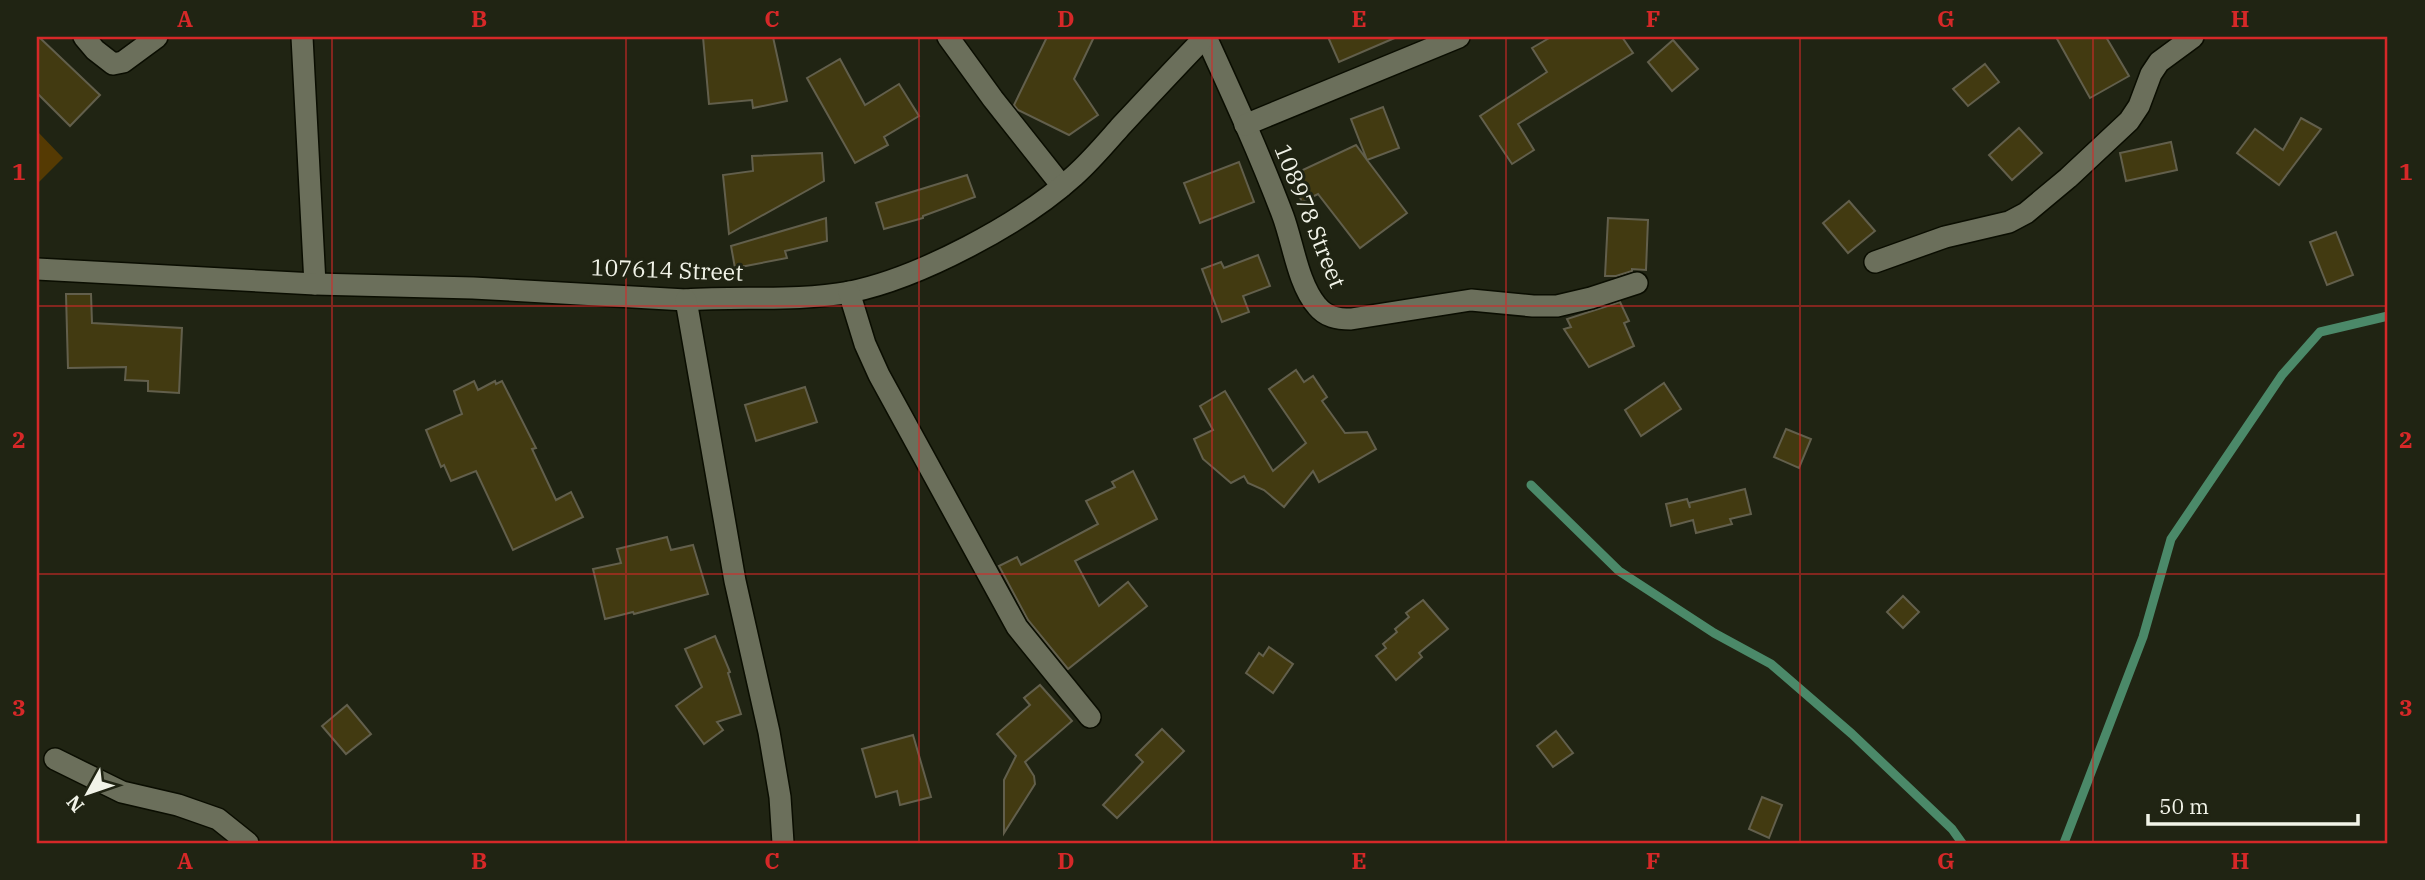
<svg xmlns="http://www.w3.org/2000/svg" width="2425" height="880" viewBox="0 0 2425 880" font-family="'IBM Plex Serif',serif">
<rect width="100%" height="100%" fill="#202413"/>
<path fill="#553a03" d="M37,131L63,158L37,184Z"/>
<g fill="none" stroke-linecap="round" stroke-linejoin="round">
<g stroke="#4b8969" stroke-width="9">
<path d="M1531,485L1619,571L1714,633L1771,664L1852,734L1952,829L1962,843"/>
<path d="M2064,843L2143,637L2171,539L2282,375L2320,332L2388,316"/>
</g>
</g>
<g fill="#423a11" stroke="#625f4c" stroke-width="2">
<path d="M37,37H39L100,95L70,126L37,93Z"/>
<path d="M703,37H773L787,101L753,108L752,100L709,104Z"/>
<path d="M1047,37H1094L1074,79L1098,115L1069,135L1018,110L1014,105Z"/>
<path d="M1328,37H1397L1339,62Z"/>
<path d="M1551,37H1622L1633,53L1518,124L1534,150L1512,164L1480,116L1547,72L1532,48Z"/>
<path d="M2056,37H2106L2129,76L2090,98Z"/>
<path d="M1673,40L1698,69L1672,91L1648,62Z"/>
<path d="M840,59L865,105L899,84L919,116L884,137L888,145L855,163L807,78Z"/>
<path d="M1985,64L1999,82L1968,106L1953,89Z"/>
<path d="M1383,107L1399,148L1367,160L1407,213L1360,248L1318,194L1302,202L1290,176L1356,145L1367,160L1351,119Z"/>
<path d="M2301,118L2321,129L2279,185L2237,153L2255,129L2283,150Z"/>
<path d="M2019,128L2042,153L2012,180L1989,155Z"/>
<path d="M2171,142L2177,170L2126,181L2120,153Z"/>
<path d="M822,153L824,181L729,234L723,175L753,171L752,156Z"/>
<path d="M1239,162L1254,202L1200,223L1184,183Z"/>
<path d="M967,175L975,197L923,216V218L884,229L876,203Z"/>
<path d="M1849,201L1875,231L1848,253L1823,223Z"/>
<path d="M826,218L827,241L785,251L787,258L735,268L731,246Z"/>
<path d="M1608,218L1648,220L1646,270L1632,269V271L1616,276H1605Z"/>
<path d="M2336,232L2353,275L2327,285L2310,242Z"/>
<path d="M1258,255L1270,286L1243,296L1249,312L1222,322L1202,269L1221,262L1224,268Z"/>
<path d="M66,294H91L92,323L182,328L179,393L148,391V381L125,380L126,367L68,368Z"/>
<path d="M1620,302L1629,321L1624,323L1634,346L1589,367L1564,329L1571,327L1567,319Z"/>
<path d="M1296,370L1304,382L1313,376L1327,397L1322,401L1345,433L1367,432L1376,449L1319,482L1313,471L1284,507L1264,490L1248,483L1244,476L1231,483L1203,459L1194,439L1213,430L1200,406L1225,391L1273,471L1306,443L1269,389Z"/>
<path d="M474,381L478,390L495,381L496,384L502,381L536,448L532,449L556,500L571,492L583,517L513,550L476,471L451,481L444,465L441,467L426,430L462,414L454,391Z"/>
<path d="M1664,383L1681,409L1641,436L1625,410Z"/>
<path d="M805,387L817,422L756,441L745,405Z"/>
<path d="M1786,429L1811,439L1799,468L1774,457Z"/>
<path d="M1133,471L1157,519L1075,561L1099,606L1128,582L1147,606L1068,669L1028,620L999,566L1017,557L1021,565L1098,524L1086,501L1115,487L1112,482Z"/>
<path d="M1745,489L1751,514L1730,519L1732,524L1696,533L1693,520L1671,526L1666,504L1687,499L1690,508L1689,503Z"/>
<path d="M667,537L671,550L693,545L708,594L634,614L633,612L605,619L593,569L621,563L617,549Z"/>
<path d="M1903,596L1919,612L1903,628L1887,612Z"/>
<path d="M1423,600L1448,629L1419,653L1422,657L1396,680L1376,656L1386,648L1383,644L1397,632L1395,629L1409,617L1406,613Z"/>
<path d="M715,636L730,672L728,673L741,714L717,722L723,730L704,744L676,706L702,687L685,649Z"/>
<path d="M1269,647L1293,664L1273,693L1246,673L1259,653L1263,656Z"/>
<path d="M1040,685L1072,721L1025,762L1034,776L1035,784L1004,833V780L1016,756L997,734L1030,705L1024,698Z"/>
<path d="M347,705L371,734L346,754L322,726Z"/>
<path d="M1162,729L1184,751L1117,818L1103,805L1143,762L1136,755Z"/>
<path d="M1556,731L1573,753L1553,767L1537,746Z"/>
<path d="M913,735L931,797L900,805L897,791L876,797L862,749Z"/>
<path d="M1762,797L1782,805L1769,838L1749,829Z"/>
</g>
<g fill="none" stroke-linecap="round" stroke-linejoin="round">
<g stroke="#0a0d01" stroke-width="24">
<g id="minor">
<path d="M84,37L95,50L113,64L123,62L157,37"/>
<path d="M302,37L315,284"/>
<path d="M948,37L993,99L1062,186"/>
<path d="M1206,37C1233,96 1260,155 1283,216C1293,243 1298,284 1317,306C1326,317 1337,319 1351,319L1471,300L1533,306H1557L1591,298L1637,283"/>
<path d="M1245,125L1459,37"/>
<path d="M1875,262L1945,237L2009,222L2026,213L2068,178L2129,121L2139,106L2151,74L2159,62L2193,37"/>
<path d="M37,269L315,284L473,288L686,300C740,296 795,302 850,292C919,278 1021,224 1074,176C1091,161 1106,143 1121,126C1149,96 1177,66 1205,37"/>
<path d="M849,292L865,344L879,375L1017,627L1090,717"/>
<path d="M686,300L735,581L769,732L780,797L783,843"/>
<path d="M55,759L122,792L178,805L218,819L248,843"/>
</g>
</g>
<use href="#minor" stroke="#6b6f5b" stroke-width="21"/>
</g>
<path fill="none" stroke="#d62828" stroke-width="2" stroke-opacity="0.55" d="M332,37V843M626,37V843M919,37V843M1212,37V843M1506,37V843M1800,37V843M2093,37V843M37,306H2388M37,574H2388"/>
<g text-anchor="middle" stroke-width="6" stroke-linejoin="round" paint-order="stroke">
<g font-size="23" fill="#f1f3e8" stroke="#202413">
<text transform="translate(1310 216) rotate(68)" y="8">108978 Street</text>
<text transform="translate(667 270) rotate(2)" y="8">107614 Street</text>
</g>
</g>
<rect width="2425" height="880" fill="none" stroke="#202413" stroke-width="77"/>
<g transform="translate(88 793) rotate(230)" stroke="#202413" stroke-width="5" paint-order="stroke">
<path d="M0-5L12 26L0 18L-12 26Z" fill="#f1f3e8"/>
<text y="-10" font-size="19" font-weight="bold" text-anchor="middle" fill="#f1f3e8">N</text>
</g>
<path d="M2148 814v10h210v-10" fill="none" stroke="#f1f3e8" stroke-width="3.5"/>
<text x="2159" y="814" font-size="21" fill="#f1f3e8" stroke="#202413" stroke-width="5" paint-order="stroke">50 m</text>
<rect x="38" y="38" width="2348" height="804" fill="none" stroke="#d62828" stroke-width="2.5"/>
<g font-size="23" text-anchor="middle" font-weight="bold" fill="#d62828">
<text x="185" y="27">A</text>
<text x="479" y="27">B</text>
<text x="772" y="27">C</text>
<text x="1066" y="27">D</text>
<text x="1359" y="27">E</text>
<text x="1653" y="27">F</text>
<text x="1946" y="27">G</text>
<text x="2240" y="27">H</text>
<text x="19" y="180">1</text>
<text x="2406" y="180">1</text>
<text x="19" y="448">2</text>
<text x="2406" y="448">2</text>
<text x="19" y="716">3</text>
<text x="2406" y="716">3</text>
<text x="185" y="869">A</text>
<text x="479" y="869">B</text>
<text x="772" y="869">C</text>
<text x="1066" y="869">D</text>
<text x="1359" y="869">E</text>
<text x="1653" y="869">F</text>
<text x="1946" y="869">G</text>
<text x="2240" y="869">H</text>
</g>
</svg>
